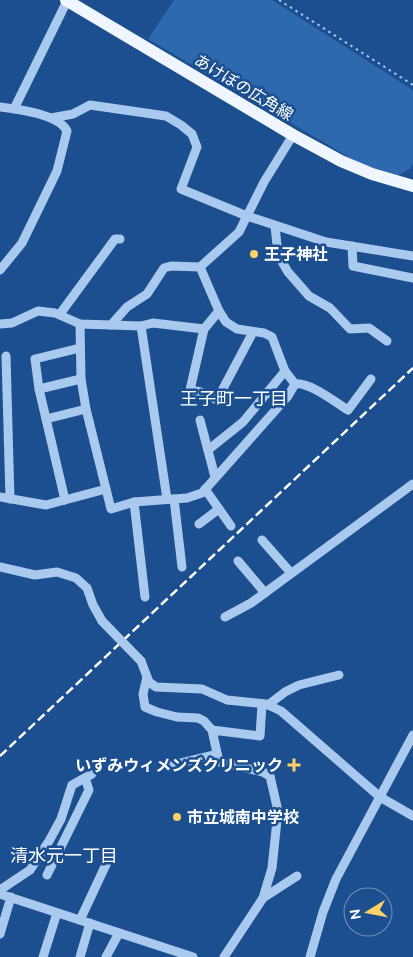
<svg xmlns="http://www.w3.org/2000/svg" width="413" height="957" viewBox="0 0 413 957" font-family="'DM Sans','Noto Sans JP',sans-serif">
<rect width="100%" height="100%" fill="#1b4f8f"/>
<path fill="#2e69ad" d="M174,0H272L413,90V164L411,168L395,178L381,176L148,39Z"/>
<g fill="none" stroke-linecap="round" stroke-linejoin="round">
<path stroke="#a9c9ee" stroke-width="2" stroke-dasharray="2.5 4" stroke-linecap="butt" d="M279,0L413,85"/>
<g stroke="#a9c9ee" stroke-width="9">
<path d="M0,107C17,109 59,114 67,131L57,171L22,243L0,270"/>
<path d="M14,109L67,1"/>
<path d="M51,118L73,114L90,105L166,116L181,125L192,134L197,147L181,189L247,216L326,242L413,256"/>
<path d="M275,226L278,255L288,272L309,296L330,308L350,329L369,328L387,341"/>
<path d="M352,246L353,266L413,278"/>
<path d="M200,267L219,311L226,322L237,329L264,333L272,337L285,371L295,384C310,382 335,402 348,410L371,379"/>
<path d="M219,311L204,329L190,390L201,392L217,400L253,332"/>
<path d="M60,314L115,239H120"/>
<path d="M0,324L12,323L38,311L55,313L80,324L111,325L127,307L147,294L164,268L171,266L200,267L239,232L264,182L293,135"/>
<path d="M80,324L81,379L86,409L111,509L134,502L187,498L202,493L288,396L295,384"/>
<path d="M111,325L141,326L153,323L204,329"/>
<path d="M141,326L167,499"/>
<path d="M6,356L10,499"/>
<path d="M39,389L35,359L80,348"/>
<path d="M46,419L86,409"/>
<path d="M200,420L215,477"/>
<path d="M208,450L243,422L285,371"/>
<path d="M205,489L231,526"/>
<path d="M0,497L46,505L106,489"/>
<path d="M174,499L182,567"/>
<path d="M65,500L39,389L81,379"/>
<path d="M134,502L145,597"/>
<path d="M199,524L219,509"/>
<path d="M262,540L291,573"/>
<path d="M238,561L265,593"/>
<path d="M0,567L35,575L57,572L76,578L87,588L93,605L102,621"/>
<path d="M225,617L251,603L413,484"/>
<path d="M141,661L149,682L156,687L202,689L227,700L266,704L281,711L380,797L413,816"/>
<path d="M147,677L143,694L145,707L157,712L177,717L198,718L204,721L212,730"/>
<path d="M268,705L285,692L299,685L339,675"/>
<path d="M172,765L217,754"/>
<path d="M47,875L89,790L85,778"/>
<path d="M0,890L30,870L49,841L61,819L72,785L92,774"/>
<path d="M0,894L193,957"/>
<path d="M263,898L297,876"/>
<path d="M80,920L109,858"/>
<path d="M0,934L11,897"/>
<path d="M43,957L57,913"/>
<path d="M80,957L90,923"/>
<path d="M106,957L119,933"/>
<path d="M224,957L263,898L272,868L278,811L270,776L263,772L219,762L212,730L260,736L262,704"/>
<path d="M310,957L323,912L336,879L413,735"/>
</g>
<path stroke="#f0f6ff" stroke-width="12" d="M66,0L293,135L341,161L372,174L413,186"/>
<path stroke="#fff" stroke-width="2.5" stroke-dasharray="9 4" stroke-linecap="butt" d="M0,756L413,368"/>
<path stroke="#a9c9ee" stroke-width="9" d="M102,621L141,661"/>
</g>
<g fill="#ffd166" stroke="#1b4f8f" stroke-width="2">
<circle cx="254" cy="254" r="5"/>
<path d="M291.5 757.5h5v5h5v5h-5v5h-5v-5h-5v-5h5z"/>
<circle cx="177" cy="817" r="5"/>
</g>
<g text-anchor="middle" stroke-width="5" stroke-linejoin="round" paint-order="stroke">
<g font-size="16" fill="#fff" stroke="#1b4f8f">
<text transform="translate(244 87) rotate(31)" y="6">あけぼの広角線</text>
</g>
<g font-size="16" font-weight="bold" fill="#fff" stroke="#1b4f8f" text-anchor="start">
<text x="264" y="260">王子神社</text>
<text x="283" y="771" text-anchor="end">いずみウィメンズクリニック</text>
<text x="187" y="823">市立城南中学校</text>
</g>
<g font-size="18" fill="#fff" stroke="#1b4f8f">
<text x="234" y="405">王子町一丁目</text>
<text x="64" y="862">清水元一丁目</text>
</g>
</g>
<g transform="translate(368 912) rotate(260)"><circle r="24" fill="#1b4f8f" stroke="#7695bc"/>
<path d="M0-4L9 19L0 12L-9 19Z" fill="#ffd166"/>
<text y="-8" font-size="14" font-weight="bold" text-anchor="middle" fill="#ffffff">N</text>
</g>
</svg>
